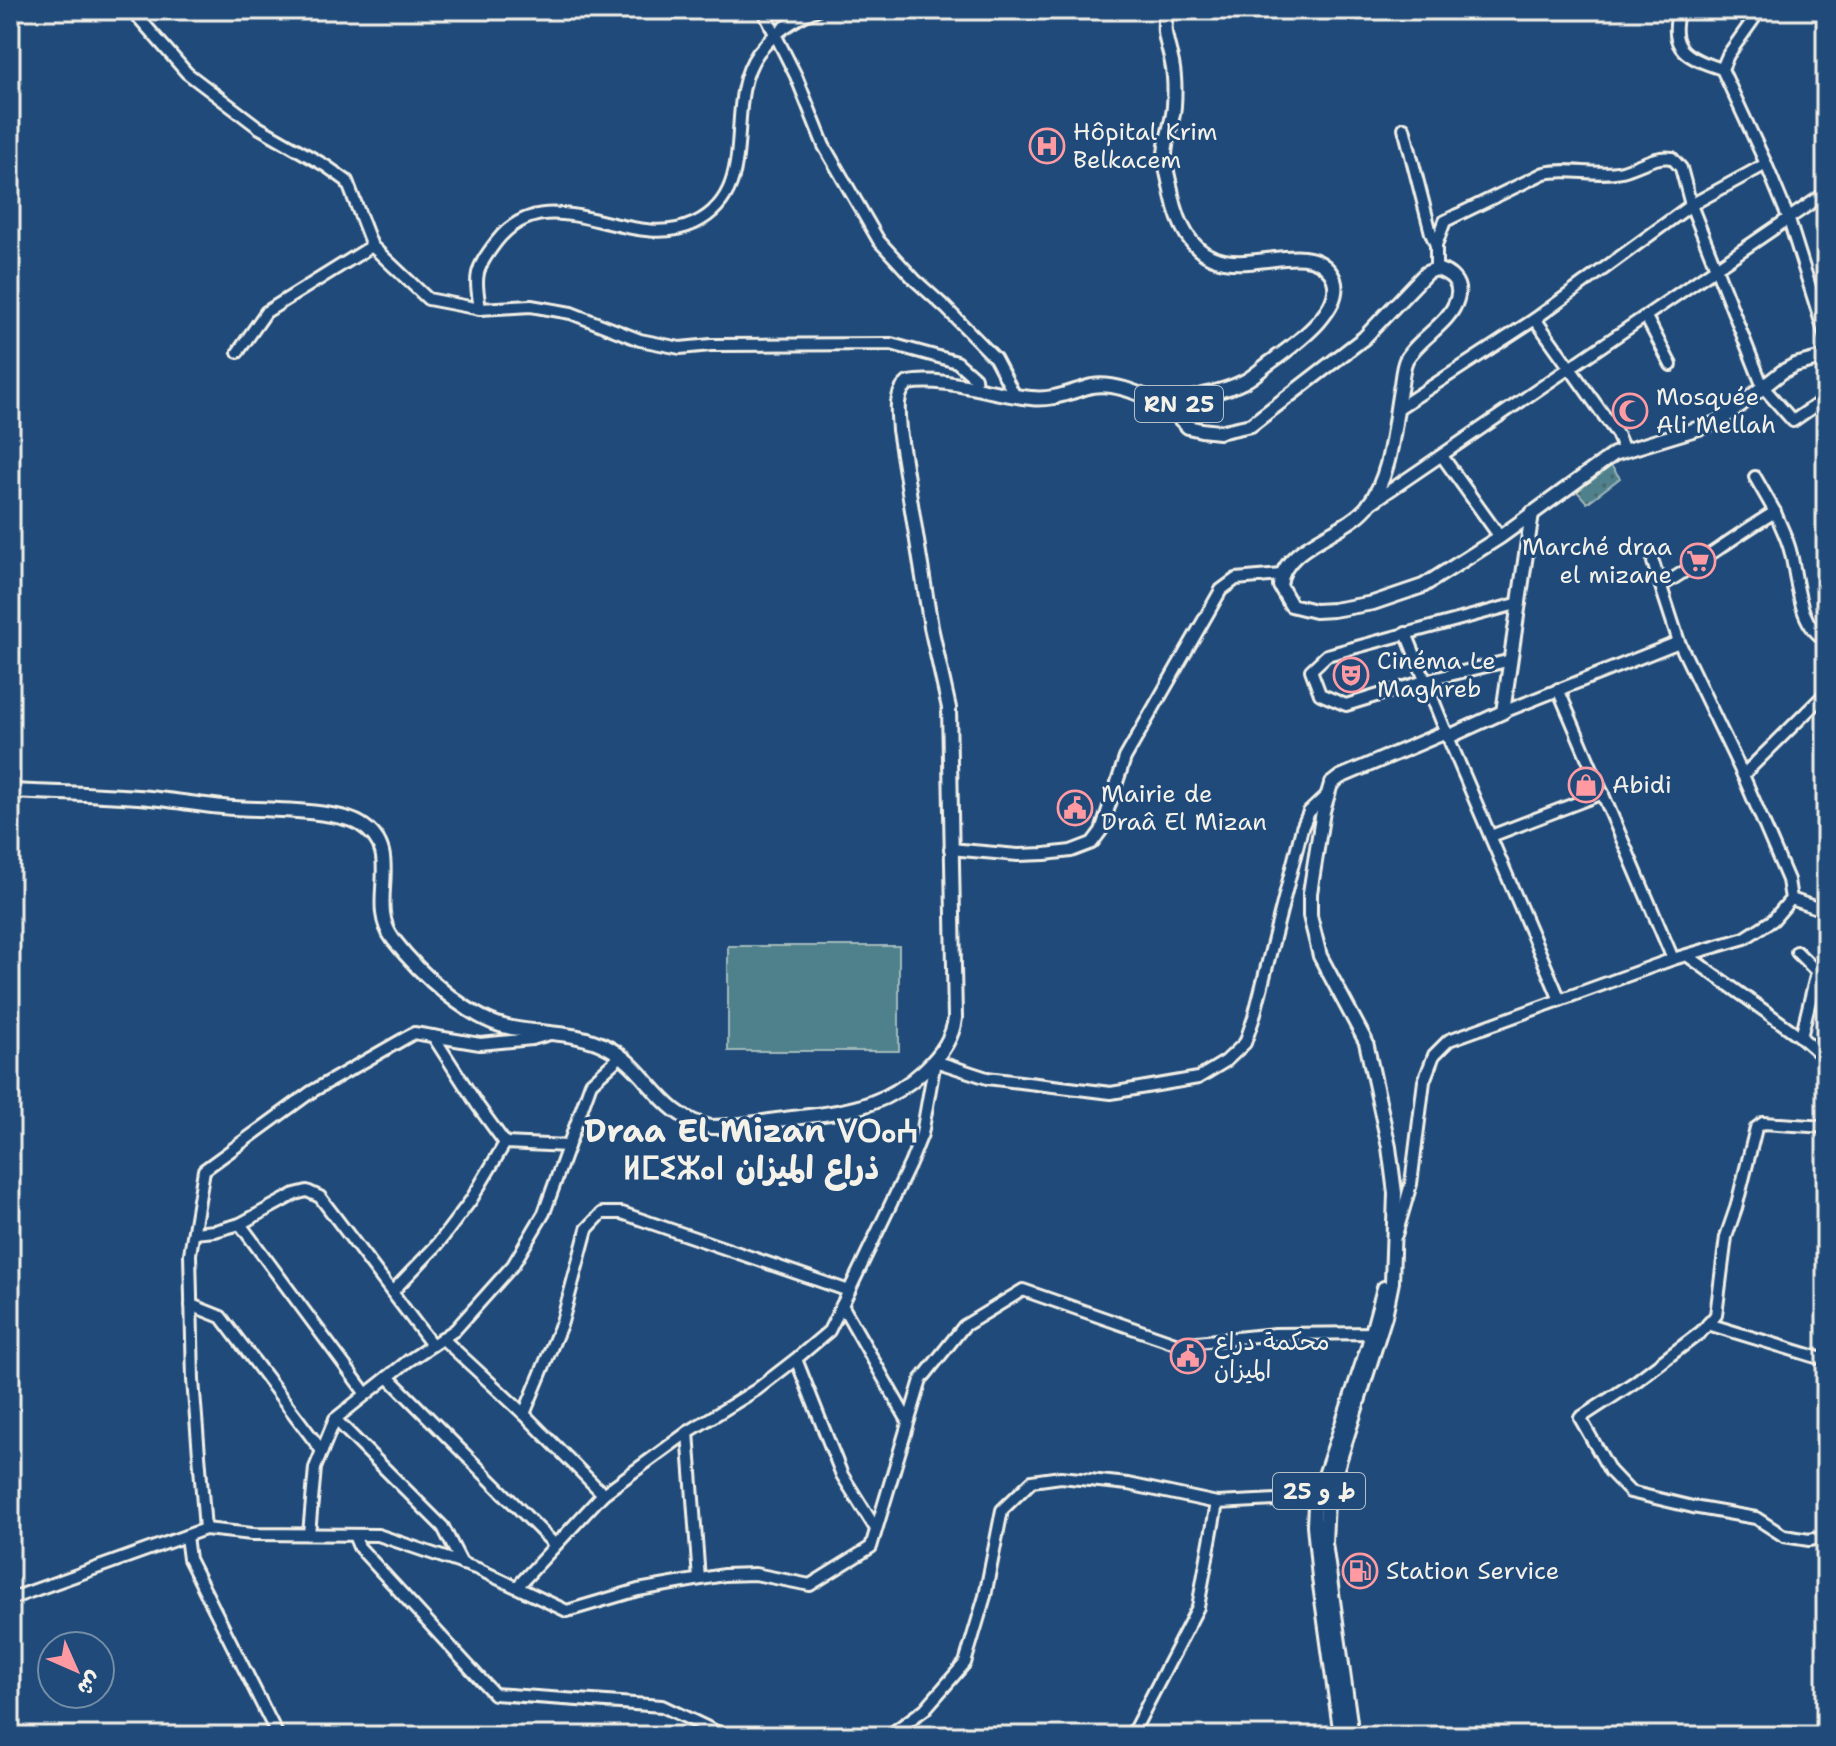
<svg xmlns="http://www.w3.org/2000/svg" width="1836" height="1746" viewBox="0 0 1836 1746" font-family="'Shantell Sans','Playpen Sans Arabic','Noto Sans Tifinagh',sans-serif">
<defs>
<pattern id="green-dots" width="8" height="8" patternUnits="userSpaceOnUse" patternTransform="scale(2)"><rect width="8" height="8" fill="#4f818c"/><path d="M2 2h.1M6 6h.1" fill="none" stroke="#4c676c" stroke-width="1.8" stroke-linecap="round"/></pattern>
</defs>
<rect width="100%" height="100%" fill="#1f4a7a"/>
<filter id="ink" filterUnits="userSpaceOnUse"><feTurbulence type="fractalNoise" baseFrequency=".0125" numOctaves="2"/><feDisplacementMap in="SourceGraphic" scale="16" xChannelSelector="R" yChannelSelector="G"/><feConvolveMatrix kernelMatrix="1 2 1 2 8 2 1 2 1" color-interpolation-filters="sRGB"/></filter>
<g filter="url(#ink)">
<path fill="url(#green-dots)" stroke="#a2b9ba" stroke-width="2" d="M1609,463L1620,478L1587,503L1575,489Z"/>
<rect fill="#4f818c" stroke="#a2b9ba" stroke-width="2" x="728" y="946" width="171" height="105"/>
<g fill="none" stroke-linecap="round" stroke-linejoin="round">
<g stroke="#f4f1e8" stroke-width="16">
<g id="minor">
<path d="M132,10L187,73L258,127L326,166L347,181L372,246L428,299L480,309L531,306L571,313L640,340L680,348L711,345L891,344L957,362L975,378L976,388"/>
<path d="M763,10L796,76L824,146L879,241L915,280L946,308L995,358L1014,394"/>
<path d="M1679,10C1667,50 1688,58 1722,69"/>
<path d="M1760,10L1728,55L1722,69L1766,164"/>
<path d="M1404,128L1431,233L1436,245"/>
<path d="M1436,269V245L1445,221L1544,173C1570,167 1596,177 1622,171C1638,167 1655,155 1672,158L1681,168L1691,205L1763,387L1793,421L1826,398"/>
<path d="M480,309C475,275 474,271 496,242C549,173 628,255 695,223C763,190 721,104 758,53C773,34 794,19 816,10"/>
<path d="M1646,317L1671,365"/>
<path d="M1535,319L1617,434L1624,450"/>
<path d="M238,352L266,312L372,246"/>
<path d="M1397,409L1535,319L1691,205L1766,164L1788,217L1826,338"/>
<path d="M1442,456L1500,537"/>
<path d="M1755,477L1775,512"/>
<path d="M1370,504L1826,193"/>
<path d="M1653,562L1679,642"/>
<path d="M1661,586C1700,563 1736,535 1775,512C1780,525 1788,539 1791,554C1798,582 1798,625 1826,640"/>
<path d="M1406,633L1446,732"/>
<path d="M1511,660L1425,681L1346,705L1320,694L1311,670L1327,655L1520,603"/>
<path d="M1558,689L1673,959"/>
<path d="M1448,737L1560,1000"/>
<path d="M1743,775L1826,693"/>
<path d="M1491,836L1603,793"/>
<path d="M950,849L1018,855L1045,854L1071,851L1092,843L1101,831L1125,758L1221,590L1236,579L1281,575"/>
<path d="M1791,899L1826,911"/>
<path d="M1797,952L1817,972L1801,1037"/>
<path d="M1688,956L1801,1037L1826,1059"/>
<path d="M550,1034L532,1039L480,1044L414,1033L311,1092L204,1170L190,1254L193,1380L205,1529L252,1534L378,1535L478,1569L567,1611L638,1590L724,1575L755,1574L810,1585L871,1547L921,1380L964,1326L1023,1290L1178,1344L1275,1334L1379,1333"/>
<path d="M433,1036L478,1106L505,1143"/>
<path d="M1826,1127L1763,1123L1756,1128L1736,1208L1726,1237L1716,1315L1701,1332L1635,1382L1580,1418L1610,1471L1630,1492L1693,1507L1756,1518L1784,1536L1809,1540L1826,1537"/>
<path d="M240,1224L366,1394"/>
<path d="M194,1233L215,1231L240,1224L295,1194L307,1191L320,1197L432,1345"/>
<path d="M1396,1235L1411,1184L1424,1081L1434,1055L1449,1040L1673,959L1745,938L1773,920L1791,899L1788,880L1743,775L1679,642L1503,712"/>
<path d="M849,1291L910,1164L922,1134L935,1061L987,1078L1111,1093L1198,1078L1226,1061L1245,1043L1254,1017L1302,828L1309,812L1327,795"/>
<path d="M392,1292L437,1245L471,1200L505,1143L568,1146"/>
<path d="M191,1305L221,1317L322,1451"/>
<path d="M842,1305L908,1421"/>
<path d="M1708,1324L1826,1360"/>
<path d="M442,1338L524,1414"/>
<path d="M796,1359L756,1390L688,1432L603,1494L524,1414L562,1322L587,1229L602,1213H622L849,1291L829,1331L796,1359L842,1475L876,1529"/>
<path d="M388,1377L555,1545"/>
<path d="M335,1419L443,1527L462,1564"/>
<path d="M688,1432L699,1579"/>
<path d="M309,1534L315,1468L335,1419L408,1361L455,1330L513,1265L544,1213L591,1083L621,1056"/>
<path d="M354,1535L359,1547L494,1694L662,1706L725,1736"/>
<path d="M186,1536L189,1559L278,1736"/>
<path d="M517,1587L603,1494"/>
<path d="M10,1599L205,1529"/>
<path d="M888,1736L925,1709L965,1663L985,1596L1002,1510L1032,1481L1061,1477L1128,1484L1217,1503"/>
<path d="M1131,1736L1198,1607L1217,1503L1317,1498"/>
</g>
</g>
<g stroke="#f4f1e8" stroke-width="18">
<g id="major">
<path d="M1167,10C1161,33 1168,42 1172,63C1175,77 1175,91 1174,106C1173,124 1164,141 1165,159C1166,171 1170,183 1172,195C1198,318 1295,225 1330,272C1354,305 1290,348 1268,364C1260,370 1252,378 1243,382C1226,391 1204,394 1185,400L1176,409L1177,416L1188,427L1201,430L1219,432L1251,425L1364,338L1426,273L1436,269C1451,273 1462,283 1457,299C1450,324 1418,338 1406,360C1402,369 1402,381 1400,390C1393,428 1392,475 1367,507C1343,535 1282,546 1280,586L1291,605L1315,611L1333,610L1373,603L1423,586L1500,537L1614,454L1719,422L1782,372L1795,365L1826,357"/>
<path d="M10,791C52,793 95,794 138,797C170,799 202,806 234,808C265,810 335,809 360,824C407,852 365,902 393,939C419,973 470,1021 512,1028C543,1034 579,1032 607,1047C649,1069 659,1116 711,1127C736,1127 761,1122 785,1119C814,1115 844,1113 871,1103C905,1091 951,1056 955,1018L949,708L931,627L899,430C898,413 894,394 908,383C944,376 995,395 1031,398C1053,401 1072,391 1092,386C1119,381 1151,400 1176,409"/>
<path d="M1341,1736L1319,1578L1314,1525L1315,1505L1368,1347L1384,1288"/>
<path d="M1352,1736L1325,1543L1327,1500L1385,1316L1392,1282L1395,1193L1389,1147L1366,1042L1320,956L1310,916V893L1323,811L1331,784L1340,777L1446,732L1448,737L1503,712L1532,513"/>
</g>
</g>
<use href="#minor" stroke="#1f4a7a" stroke-width="10"/>
<use href="#major" stroke="#1f4a7a" stroke-width="12"/>
</g>
</g>
<defs>
<g id="hospital-ring" transform="scale(1.8)"><circle r="9.5" fill="#1f4a7a" stroke="#ff9aa2" stroke-width="1.5"/><path d="M-5-5h3v3.5h4V-5h3V5h-3V1.5h-4V5h-3Z" fill="#ff9aa2"/></g>
<g id="mosque-ring" transform="scale(1.8)"><circle r="9.5" fill="#1f4a7a" stroke="#ff9aa2" stroke-width="1.5"/><path d="M3.5-4.9A6 6 0 1 0 3.5 4.9A5 5 0 1 1 3.5-4.9Z" fill="#ff9aa2"/></g>
<g id="supermarket-ring" transform="scale(1.8)"><circle r="9.5" fill="#1f4a7a" stroke="#ff9aa2" stroke-width="1.5"/><path d="M-6-5.5h2.5l.6 2H6L4.5 2H-2.5L-4.4-4H-6ZM-1.5 3.2a1.3 1.3 0 1 0 .1 0ZM3 3.2a1.3 1.3 0 1 0 .1 0Z" fill="#ff9aa2"/></g>
<g id="theatre-ring" transform="scale(1.8)"><circle r="9.5" fill="#1f4a7a" stroke="#ff9aa2" stroke-width="1.5"/><path d="M-5-5.5Q0-4 5-5.5V0Q5 5 0 6Q-5 5-5 0ZM-3.3-2.5H-1v1.5H-3.3ZM1-2.5H3.3v1.5H1ZM-2.8 1Q0 5.5 2.8 1Z" fill="#ff9aa2"/></g>
<g id="shop-ring" transform="scale(1.8)"><circle r="9.5" fill="#1f4a7a" stroke="#ff9aa2" stroke-width="1.5"/><path d="M-5-2.5h2.3a2.7 3.5 0 0 1 5.4 0H5L5.5 6h-11ZM-1.5-2.5h3a1.5 2.3 0 0 0-3 0Z" fill="#ff9aa2"/></g>
<g id="civic-ring" transform="scale(1.8)"><circle r="9.5" fill="#1f4a7a" stroke="#ff9aa2" stroke-width="1.5"/><path d="M-.6-6.5H3V-4.5H.6V-3L4-1V1h2V6H-6V1h2V-1L-.6-3ZM-1.2 2.5V6h2.4V2.5Z" fill="#ff9aa2"/></g>
<g id="fuel-ring" transform="scale(1.8)"><circle r="9.5" fill="#1f4a7a" stroke="#ff9aa2" stroke-width="1.5"/><path d="M-5.5-6h7V0h2V4h1.3V-2.5L3-4.5l.8-.8L6-3V5H2.5V1h-1V6h-7ZM-4.2-4.7v3.2H.2V-4.7Z" fill="#ff9aa2"/></g>
</defs>
<g fill-rule="evenodd">
<use href="#hospital-ring" x="1047" y="146"/>
<use href="#mosque-ring" x="1630" y="411"/>
<use href="#supermarket-ring" x="1698" y="561"/>
<use href="#theatre-ring" x="1351" y="675"/>
<use href="#shop-ring" x="1586" y="785"/>
<use href="#civic-ring" x="1075" y="808"/>
<use href="#civic-ring" x="1188" y="1356"/>
<use href="#fuel-ring" x="1360" y="1571"/>
</g>
<g text-anchor="middle" stroke-width="6" stroke-linejoin="round" paint-order="stroke">
<g fill="#1f4a7a" stroke="#b4bfc7" stroke-width="2">
<rect x="1135" y="386" width="88" height="36" rx="6"/>
<rect x="1273" y="1473" width="92" height="36" rx="6"/>
</g>
<g font-size="22" font-weight="bold" fill="#f4f1e8">
<text x="1179" y="412">RN 25</text>
<text x="1319" y="1499">ط و 25</text>
</g>
<g font-size="24" fill="#f4f1e8" stroke="#1f4a7a" text-anchor="start">
<text x="1073" y="140">Hôpital Krim<tspan x="1073" dy="28">Belkacem</tspan></text>
<text x="1656" y="405">Mosquée<tspan x="1656" dy="28">Ali Mellah</tspan></text>
<text x="1672" y="555" text-anchor="end">Marché draa<tspan x="1672" dy="28">el mizane</tspan></text>
<text x="1377" y="669">Cinéma Le<tspan x="1377" dy="28">Maghreb</tspan></text>
<text x="1612" y="793">Abidi</text>
<text x="1101" y="802">Mairie de<tspan x="1101" dy="28">Draâ El Mizan</tspan></text>
<text x="1214" y="1350">محكمة دراع<tspan x="1214" dy="28">الميزان</tspan></text>
<text x="1386" y="1579">Station Service</text>
</g>
<g font-size="32" font-weight="bold" fill="#f4f1e8" stroke="#1f4a7a">
<text x="751" y="1142">Draa El Mizan ⴸⵔⴰⵄ<tspan x="751" dy="37">ⵍⵎⵉⵣⴰⵏ ذراع الميزان</tspan></text>
</g>
</g>
<rect width="1836" height="1746" fill="none" stroke="#1f4a7a" stroke-width="40"/>
<rect x="20" y="20" width="1796" height="1706" fill="none" stroke="#f4f1e8" stroke-width="3" filter="url(#ink)"/>
<g transform="translate(76 1670) rotate(135)"><circle r="38" fill="#1f4a7a" stroke="#748da6" stroke-width="2"/>
<path d="M0-6L14 30L0 20L-14 30Z" fill="#ff9aa2"/>
<text y="-12" font-size="22" font-weight="bold" text-anchor="middle" fill="#f4f1e8">ش</text>
</g>
</svg>
